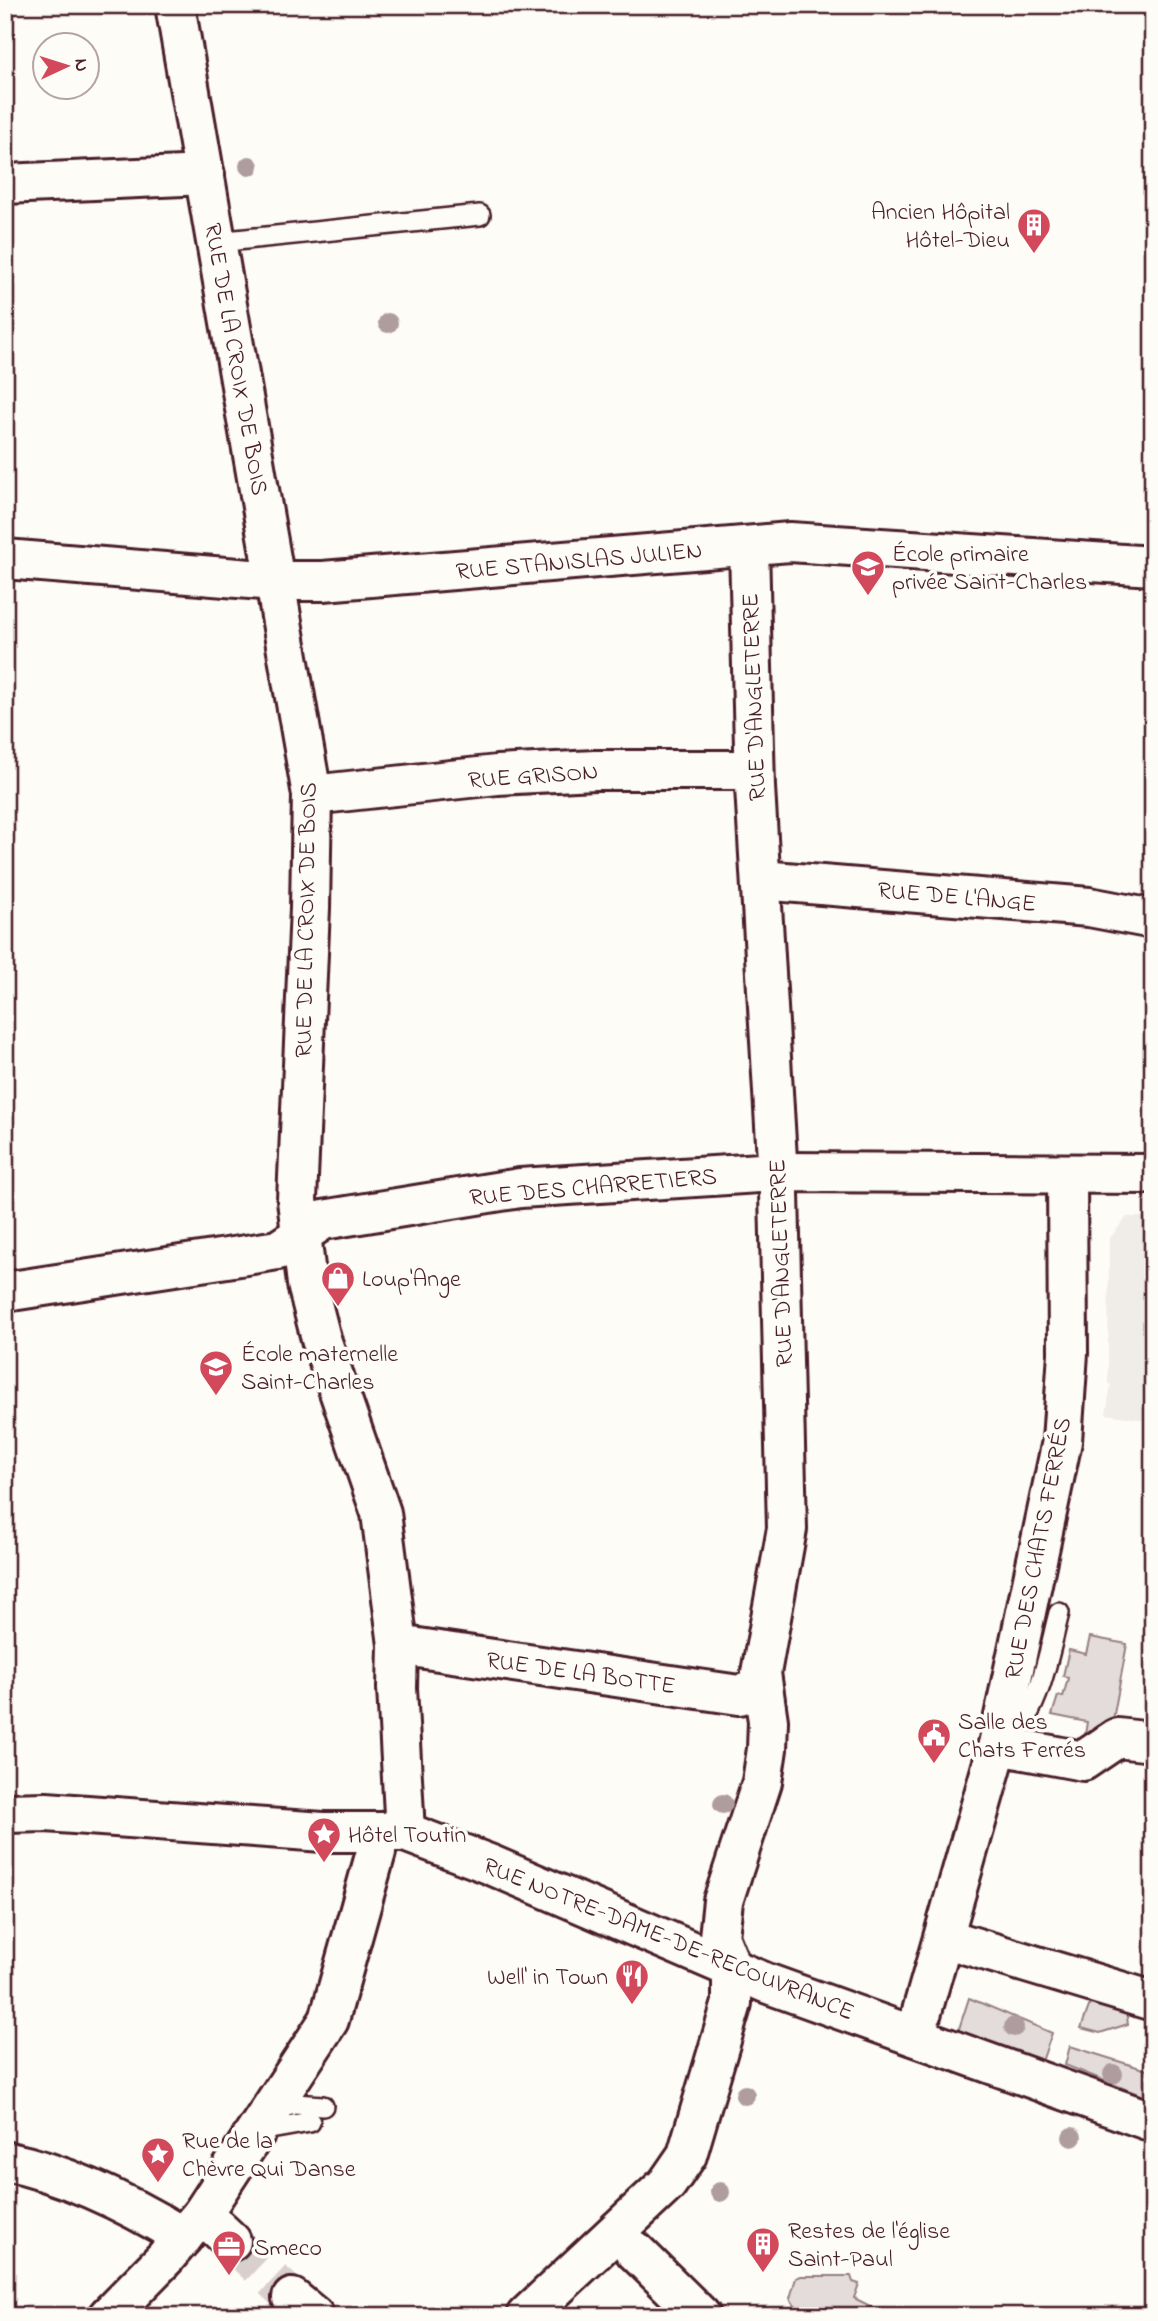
<svg xmlns="http://www.w3.org/2000/svg" width="1158" height="2321" viewBox="0 0 1158 2321" font-family="'Indie Flower',sans-serif">
<rect width="100%" height="100%" fill="#fdfcf7"/>
<filter id="ink" filterUnits="userSpaceOnUse"><feTurbulence type="fractalNoise" baseFrequency=".0143" numOctaves="2"/><feDisplacementMap in="SourceGraphic" scale="14" xChannelSelector="R" yChannelSelector="G"/><feConvolveMatrix kernelMatrix="1 2 1 2 8 2 1 2 1" color-interpolation-filters="sRGB"/></filter>
<g filter="url(#ink)">
<path fill="#f0ece8" d="M1127,1217H1153V1421L1106,1414L1111,1384H1108L1109,1239Z"/>
<g fill="#e3dcda" stroke="#967e82" stroke-width="2">
<path d="M1090,1637L1127,1644L1112,1725L1083,1747L1087,1722L1052,1715L1058,1696L1063,1697L1068,1678L1063,1676L1069,1650L1086,1654Z"/>
<path d="M1094,1993L1125,2005L1128,2024L1100,2033L1081,2028Z"/>
<path d="M969,1998L1052,2033L1040,2067L957,2035Z"/>
<path d="M1070,2046L1153,2072V2100L1065,2065Z"/>
<path d="M801,2276H851L853,2282L859,2284L854,2298L890,2316H790L796,2308L790,2298L796,2278Z"/>
</g>
<g fill="none" stroke-linecap="round" stroke-linejoin="round">
<path stroke="#d9d0ce" stroke-width="38" stroke-dasharray="38 19" stroke-linecap="butt" d="M231,2241L292,2298"/>
<g stroke="#4a1f2b" stroke-width="24">
<g id="lane">
<path d="M217,242L480,215"/>
<path d="M1005,1741C1039,1718 1049,1651 1059,1613"/>
<path d="M274,2109L295,2104L323,2106"/>
<path d="M259,2131L310,2122"/>
</g>
</g>
<g stroke="#4a1f2b" stroke-width="44">
<g id="street">
<path d="M175,5L312,795L310,908L297,1200L307,1284L321,1339L381,1513L398,1645L397,1688L405,1832"/>
<path d="M5,184L205,175"/>
<path d="M5,559L275,581H323L790,542L1153,566"/>
<path d="M312,795L497,775L595,770H754"/>
<path d="M761,880L1089,907L1153,919"/>
<path d="M5,1292L278,1250L323,1220L520,1188L777,1172L1153,1174"/>
<path d="M398,1645L739,1695L762,1688"/>
<path d="M998,1745L1083,1761L1117,1738L1153,1742"/>
<path d="M5,1813L46,1812L323,1832H405L489,1864L766,1983L1153,2122"/>
<path d="M944,1938L1153,2001"/>
<path d="M915,2036L998,1745L1062,1441L1068,1353L1067,1174"/>
<path d="M5,2161C68,2174 129,2204 183,2237"/>
<path d="M202,2214L231,2241"/>
<path d="M634,2250L701,2316"/>
<path d="M292,2298L314,2316"/>
<path d="M108,2316L165,2258L202,2214L329,2020L376,1852V1833"/>
<path d="M526,2316L667,2184L687,2155L732,2003V1969L719,1937L723,1901L762,1782L767,1749L768,1721L761,1673L787,1529L779,1193L755,787L749,546"/>
</g>
</g>
<use href="#lane" stroke="#fdfcf7" stroke-width="19"/>
<use href="#street" stroke="#fdfcf7" stroke-width="38"/>
</g>
<g fill="#af9c9f">
<circle cx="249" cy="166" r="10"/>
<circle cx="388" cy="323" r="10"/>
<circle cx="723" cy="1804" r="10"/>
<circle cx="1014" cy="2027" r="10"/>
<circle cx="1113" cy="2074" r="10"/>
<circle cx="745" cy="2095" r="10"/>
<circle cx="1072" cy="2137" r="10"/>
<circle cx="720" cy="2192" r="10"/>
</g>
</g>
<defs>
<g id="building-pin" transform="scale(1.75)"><path d="M0 17L-7.5 6A9.5 9.5 0 1 1 7.5 6Z" fill="#d1495b" stroke="#fdfcf7"/><path d="M-4-6H4V6H1V3H-1V6H-4ZM-2.5-4.3h1.7v1.8h-1.7ZM.8-4.3h1.7v1.8H.8ZM-2.5-1h1.7V.8h-1.7ZM.8-1h1.7V.8H.8Z" fill="#fff"/></g>
<g id="school-pin" transform="scale(1.75)"><path d="M0 17L-7.5 6A9.5 9.5 0 1 1 7.5 6Z" fill="#d1495b" stroke="#fdfcf7"/><path d="M0-5L7-2L0 1L-7-2ZM-4 1L0 2.5L4 1V4Q0 6-4 4Z" fill="#fff"/></g>
<g id="shop-pin" transform="scale(1.75)"><path d="M0 17L-7.5 6A9.5 9.5 0 1 1 7.5 6Z" fill="#d1495b" stroke="#fdfcf7"/><path d="M-5-2.5h2.3a2.7 3.5 0 0 1 5.4 0H5L5.5 6h-11ZM-1.5-2.5h3a1.5 2.3 0 0 0-3 0Z" fill="#fff"/></g>
<g id="civic-pin" transform="scale(1.75)"><path d="M0 17L-7.5 6A9.5 9.5 0 1 1 7.5 6Z" fill="#d1495b" stroke="#fdfcf7"/><path d="M-.6-6.5H3V-4.5H.6V-3L4-1V1h2V6H-6V1h2V-1L-.6-3ZM-1.2 2.5V6h2.4V2.5Z" fill="#fff"/></g>
<g id="sight-pin" transform="scale(1.75)"><path d="M0 17L-7.5 6A9.5 9.5 0 1 1 7.5 6Z" fill="#d1495b" stroke="#fdfcf7"/><path d="M0-6L1.8-2.2L6-1.7L2.9 1.2L3.7 5.4L0 3.3L-3.7 5.4L-2.9 1.2L-6-1.7L-1.8-2.2Z" fill="#fff"/></g>
<g id="restaurant-pin" transform="scale(1.75)"><path d="M0 17L-7.5 6A9.5 9.5 0 1 1 7.5 6Z" fill="#d1495b" stroke="#fdfcf7"/><path d="M-5-6h1v4h1v-4h1v4h1v-4h1v5L-1.5 .5V6h-2V.5L-5-1ZM5-6V6H3V1.5H1.5Q1.5-4 5-6Z" fill="#fff"/></g>
<g id="office-pin" transform="scale(1.75)"><path d="M0 17L-7.5 6A9.5 9.5 0 1 1 7.5 6Z" fill="#d1495b" stroke="#fdfcf7"/><path d="M-6-3h4V-5.5h4V-3h4V5H-6ZM-1-4.5V-3h2v-1.5ZM-6 0V1H6V0Z" fill="#fff"/></g>
</defs>
<g fill-rule="evenodd">
<use href="#building-pin" x="1034" y="225"/>
<use href="#school-pin" x="868" y="567"/>
<use href="#shop-pin" x="338" y="1278"/>
<use href="#school-pin" x="216" y="1367"/>
<use href="#civic-pin" x="934" y="1735"/>
<use href="#sight-pin" x="324" y="1834"/>
<use href="#restaurant-pin" x="632" y="1976"/>
<use href="#sight-pin" x="158" y="2154"/>
<use href="#building-pin" x="763" y="2244"/>
<use href="#office-pin" x="229" y="2247"/>
</g>
<g text-anchor="middle" stroke-width="7" stroke-linejoin="round" paint-order="stroke">
<g font-size="24" fill="#4a1f2b" stroke="#fdfcf7" text-anchor="start">
<text x="1010" y="219" text-anchor="end">Ancien Hôpital<tspan x="1010" dy="28">Hôtel-Dieu</tspan></text>
<text x="892" y="561">École primaire<tspan x="892" dy="28">privée Saint-Charles</tspan></text>
<text x="362" y="1286">Loup'Ange</text>
<text x="241" y="1361">École maternelle<tspan x="241" dy="28">Saint-Charles</tspan></text>
<text x="958" y="1729">Salle des<tspan x="958" dy="28">Chats Ferrés</tspan></text>
<text x="348" y="1842">Hôtel Toutin</text>
<text x="608" y="1984" text-anchor="end">Well' in Town</text>
<text x="182" y="2148">Rue de la<tspan x="182" dy="28">Chèvre Qui Danse</tspan></text>
<text x="788" y="2238">Restes de l'église<tspan x="788" dy="28">Saint-Paul</tspan></text>
<text x="254" y="2255">Smeco</text>
</g>
<g font-size="24" fill="#4a1f2b" stroke="#fdfcf7">
<text transform="translate(237 359) rotate(80)" y="8">RUE DE LA CROIX DE BOIS</text>
<text transform="translate(579 560) rotate(-5)" y="8">RUE STANISLAS JULIEN</text>
<text transform="translate(753 697) rotate(-92)" y="8">RUE D'ANGLETERRE</text>
<text transform="translate(533 775) rotate(-4)" y="8">RUE GRISON</text>
<text transform="translate(957 896) rotate(5)" y="8">RUE DE L'ANGE</text>
<text transform="translate(305 920) rotate(-89)" y="8">RUE DE LA CROIX DE BOIS</text>
<text transform="translate(593 1186) rotate(-5)" y="8">RUE DES CHARRETIERS</text>
<text transform="translate(780 1263) rotate(-92)" y="8">RUE D'ANGLETERRE</text>
<text transform="translate(1037 1548) rotate(-79)" y="8">RUE DES CHATS FERRÉS</text>
<text transform="translate(581 1672) rotate(8)" y="8">RUE DE LA BOTTE</text>
<text transform="translate(669 1938) rotate(22)" y="8">RUE NOTRE-DAME-DE-RECOUVRANCE</text>
</g>
</g>
<rect width="1158" height="2321" fill="none" stroke="#fdfcf7" stroke-width="28"/>
<rect x="14" y="14" width="1130" height="2293" fill="none" stroke="#4a1f2b" stroke-width="2.5" filter="url(#ink)"/>
<g transform="translate(66 66) rotate(86)"><circle r="33" fill="#fdfcf7" stroke="#b5a4a5" stroke-width="2"/>
<path d="M0-5L12 26L0 18L-12 26Z" fill="#d1495b"/>
<text y="-10" font-size="19" font-weight="bold" text-anchor="middle" fill="#4a1f2b">N</text>
</g>
</svg>
